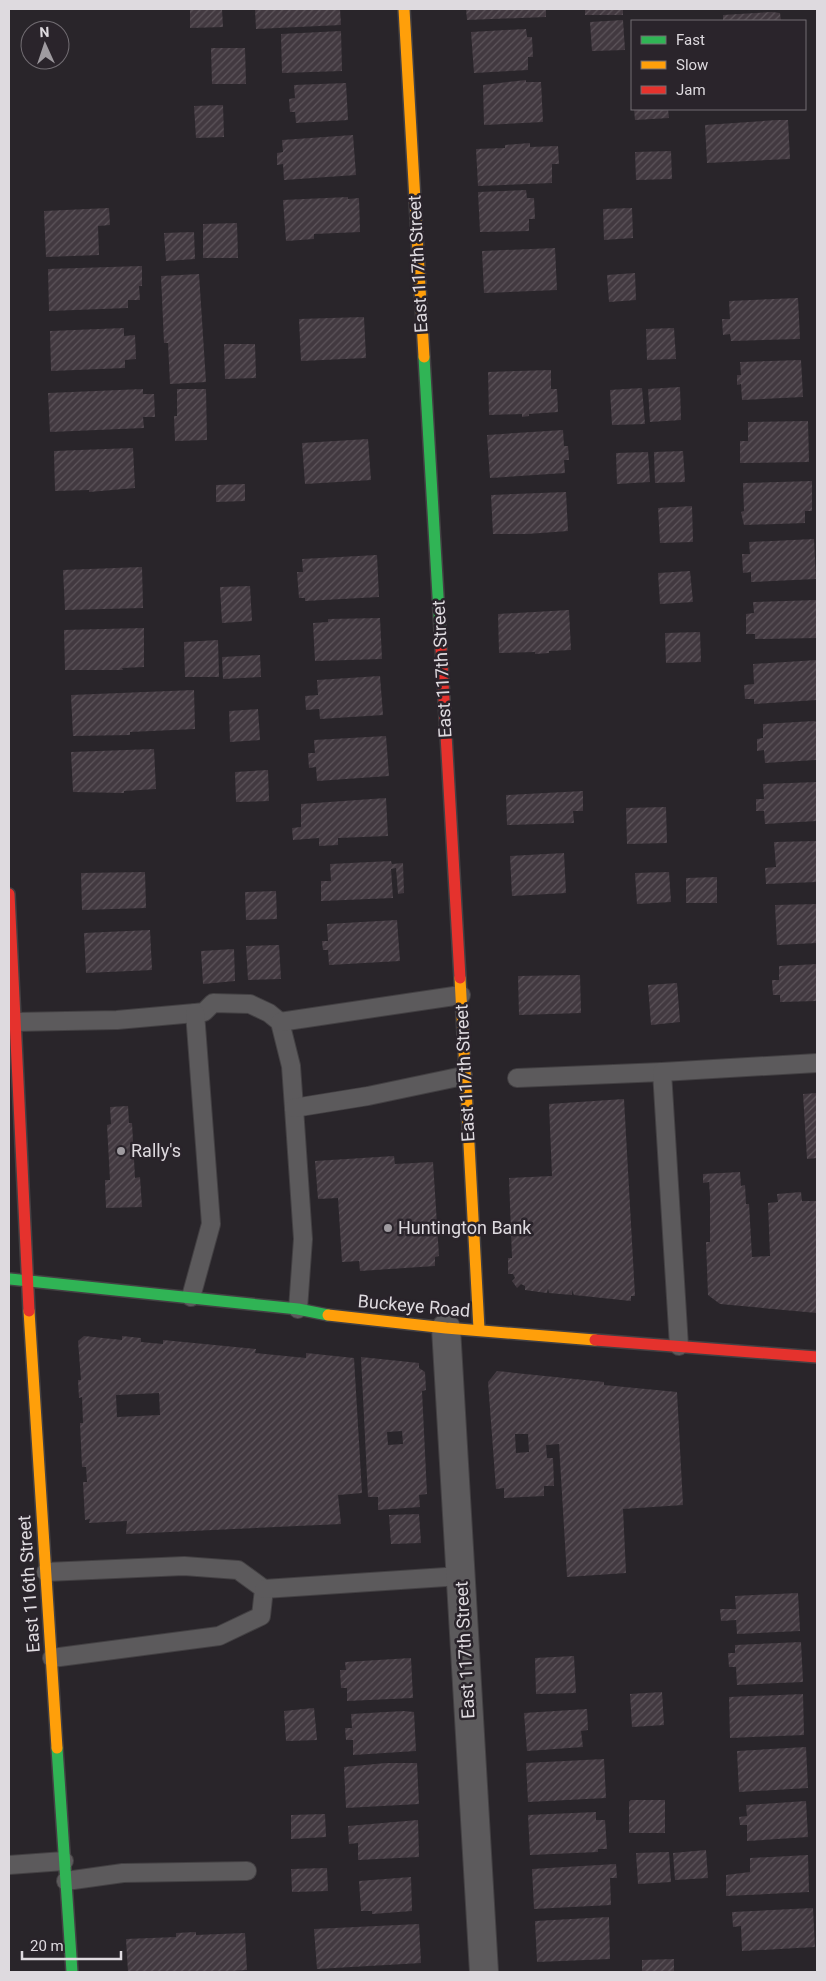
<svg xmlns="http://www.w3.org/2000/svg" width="826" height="1981" viewBox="0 0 826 1981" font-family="Roboto,sans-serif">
<defs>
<pattern id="building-hatch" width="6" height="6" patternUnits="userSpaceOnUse" patternTransform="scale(1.25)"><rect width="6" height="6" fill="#423940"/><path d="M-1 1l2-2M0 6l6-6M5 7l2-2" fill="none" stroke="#5d555b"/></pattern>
</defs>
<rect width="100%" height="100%" fill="#29252a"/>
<g fill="url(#building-hatch)" fill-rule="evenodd">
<path d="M190,9H222L223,27L190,28Z"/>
<path d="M255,9H340L341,25L256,29Z"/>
<path d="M466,9H546V17L467,20Z"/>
<rect x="585" y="9" width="38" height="6"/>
<path d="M772,12L780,13L781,21H723V15Z"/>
<path d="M623,20L625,50L592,51L590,22Z"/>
<path d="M526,29L527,37H532L533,57H528V70L474,73L471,32Z"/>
<path d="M341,31L342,71L282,73L281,34Z"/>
<path d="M211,48H245L246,84H212Z"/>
<path d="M526,80V82H541L543,122L484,125L483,85Z"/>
<path d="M346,83L348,120L296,123L295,112H290L289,99L295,98L294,85Z"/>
<path d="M223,105L224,137L196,138L194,106Z"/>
<path d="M634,109H668L669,118L635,120Z"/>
<path d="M777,120H788L790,159L707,163L705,125Z"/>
<path d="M353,135L356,175L284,180L283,164L277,165V153L283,152L282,140Z"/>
<path d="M530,143V147L558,146L559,164H552V183L478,186L476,149L505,148V145Z"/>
<path d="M671,151L672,179L636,180L635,152Z"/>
<path d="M526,190L527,198H534L535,219H529V231L480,232L478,192Z"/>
<path d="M348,197V199L359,198L360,232L314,234V239L286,241L283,200Z"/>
<path d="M109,208L110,225L98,226L99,255L46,257L44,211Z"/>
<path d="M632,208L633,238L604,240L603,209Z"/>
<path d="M237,223L238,258H203V224Z"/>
<path d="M194,232L195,259L166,261L164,233Z"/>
<path d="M555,248L557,290L484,293L482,251Z"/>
<path d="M142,266V286H139L140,300H128V308L49,311L48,269Z"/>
<path d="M635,273L636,300L609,302L607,275Z"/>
<path d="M199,274L206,382L170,384L168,343H164L161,276Z"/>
<path d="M798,298L800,339L731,341L730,334L723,335L722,319H730L729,301Z"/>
<path d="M364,317L366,358L301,361L299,319Z"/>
<path d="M124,328V336L135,335L136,359L125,360V368L51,371L50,331Z"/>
<path d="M674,328L676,359L647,360L646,329Z"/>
<path d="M224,344H255L256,378L225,379Z"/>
<path d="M801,360L803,397L742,400L741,384L737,385V375H741L740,362Z"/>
<path d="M551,370V389H557L558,412L529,414V416L522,417V414L489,415L488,372Z"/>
<path d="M680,387L681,420L650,422L648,389Z"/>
<path d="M642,388L645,424L612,425L610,390Z"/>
<path d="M143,389V394H154L155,417H143L144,428L50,432L48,393Z"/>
<path d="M177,389H206L207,440L175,441L174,416H177Z"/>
<path d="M808,421L809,462L740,463V441H748V422Z"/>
<path d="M563,430L564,446H568L569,460H564L565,473L490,478L487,435Z"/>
<path d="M368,439L371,480L305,484L302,443Z"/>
<path d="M133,448L135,488L89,492V490L55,491L54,451Z"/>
<path d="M683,451L685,482L655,483L654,452Z"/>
<path d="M648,452L650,482L617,484L616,453Z"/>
<path d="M812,481V511H805V523L744,525L741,512L744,511L743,483Z"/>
<path d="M245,484V501L216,502V485Z"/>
<path d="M566,492L568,531L527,534H493L491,495Z"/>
<path d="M692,506L693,542L660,543L658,508Z"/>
<path d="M814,539L816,579L751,582V572L743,573L742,554H750L749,542Z"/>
<path d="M377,555L379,597L305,601V598H299L297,572H303L302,559Z"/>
<path d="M142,567L143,608L65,610L63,570Z"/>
<path d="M690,571L693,602L660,604L658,573Z"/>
<path d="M250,586L252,621L222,623L220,587Z"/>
<path d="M817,600V638L755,639V634H746V614L754,613L753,602Z"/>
<path d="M569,610L571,650L549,651V653L535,654V652L499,653L498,614Z"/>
<path d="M380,618L382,659L315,661L313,623L328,622V619Z"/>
<path d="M144,628V667L122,668L123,670H65L64,630Z"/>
<path d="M700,632L701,662L666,663L665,633Z"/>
<path d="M218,640L219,677H185L184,642Z"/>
<path d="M260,655L261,677L223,679L222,657Z"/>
<path d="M817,660V700L754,704V699H745L744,685L754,684L753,664Z"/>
<path d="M380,676L383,715L320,719L319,709L306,710L305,696L318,695L317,680Z"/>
<path d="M194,690L195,729L130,732V735L73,736L71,695Z"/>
<path d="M258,709L260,740L230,742L229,711Z"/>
<path d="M814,721L817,722L816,760L765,763L764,750L757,751V739L763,738V724Z"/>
<path d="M386,736L389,776L317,781L316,767L309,768L308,753H315L314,740Z"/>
<path d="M154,749L156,789L124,791V793L73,792L71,752Z"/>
<path d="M268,770L269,801L236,802L235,772Z"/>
<path d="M817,782V821L765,824L764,811H756V799H764L763,784Z"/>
<path d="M583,791V811H573L574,823L507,825L506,795Z"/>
<path d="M386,798L388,836L338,838V845L319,846V838L293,840L292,828L301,827V804Z"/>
<path d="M666,807L667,843L627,844L626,808Z"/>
<path d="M817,841V882L766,884L765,868L776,867L774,842Z"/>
<path d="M564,853L566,893L512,896L510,856Z"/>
<path d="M391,861L392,864L403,863L404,893L398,894L396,868L391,869L393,898L321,901V881H331L330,864Z"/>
<path d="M145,872L146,908L82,910L81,873Z"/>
<path d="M669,872L671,902L637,904L635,873Z"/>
<path d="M717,877V903H686V878Z"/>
<path d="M276,891L277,919L246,920L245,892Z"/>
<path d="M817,904V943L777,945L775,905Z"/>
<path d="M397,920L400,961L329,965L328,950H323L322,941H328L327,924Z"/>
<path d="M150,930L152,970L86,973L84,933Z"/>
<path d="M279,945L281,979L248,980L246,946Z"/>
<path d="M234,949L235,981L203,984L201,951Z"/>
<path d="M817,964V1001L780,1002V995H773L772,980H779V966Z"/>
<path d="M580,975L581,1013L519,1015L518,976Z"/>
<path d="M677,983L680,1022L651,1025L648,985Z"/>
<path d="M817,1093V1158L807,1159L803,1094Z"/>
<path d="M624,1099L635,1296H631V1301L574,1295L572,1290V1295L549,1293L548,1288L547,1293L525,1290V1286L521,1284L517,1288L512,1281L515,1278L513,1274H508V1258H512L509,1178L552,1176L549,1104Z"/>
<path d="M128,1106L129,1123H132L135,1178L140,1177L142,1207L106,1208L105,1180H110L107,1125L111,1124L110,1107Z"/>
<path d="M394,1156L395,1164L433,1162L439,1256L435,1257V1266L360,1271L359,1261L342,1262L338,1198L318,1199L315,1161Z"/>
<path d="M740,1172L741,1186L745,1185L746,1204H749L752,1257L770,1256L768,1203L778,1202L777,1194L801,1192L802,1201H817V1313L720,1304L708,1295L706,1242H710V1196L709,1182L703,1183V1174Z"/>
<path d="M84,1336L122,1340V1336L141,1338V1342L163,1344V1340L256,1349L255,1353L306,1358V1353L354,1358L362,1493L338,1495L341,1524L126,1534L127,1521L89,1523L90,1519L85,1520L83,1482H87L86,1467H82L80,1423H83L82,1397L79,1398L78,1380H81L78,1341ZM159,1393L160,1415L117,1417L116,1395Z"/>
<path d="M361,1357L419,1363V1368L425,1372L426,1390L422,1391L427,1494L419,1495L420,1507L378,1510V1497H368ZM402,1431L403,1444L388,1445L387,1432Z"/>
<path d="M497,1371L604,1382V1385L677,1392L683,1505L623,1509L626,1573L567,1577L559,1444L546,1445L547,1458H553L554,1486H544V1496L504,1498V1488L496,1489L488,1382ZM515,1434H528L529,1452L516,1453Z"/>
<path d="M419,1514L421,1543L391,1544L389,1515Z"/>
<path d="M798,1593L800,1631L737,1634L736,1620L721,1621L720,1609H736L735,1596Z"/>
<path d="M801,1642L803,1682L737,1685L736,1667H729L728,1653H735V1645Z"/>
<path d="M574,1656L576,1693L536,1694L535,1658Z"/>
<path d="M411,1658L413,1698L347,1701V1688H341L340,1670H346L345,1662Z"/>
<path d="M662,1692L664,1725L632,1727L630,1694Z"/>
<path d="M803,1694L804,1735L730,1738L729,1697Z"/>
<path d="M314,1708L317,1740L286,1741L284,1711Z"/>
<path d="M587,1709L588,1730L581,1731L583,1747L527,1751L524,1713Z"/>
<path d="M404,1711L414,1712L416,1751L353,1755V1740H346L345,1728H352L351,1714Z"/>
<path d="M806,1747L808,1788L739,1792L737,1751Z"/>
<path d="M604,1759L606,1798L528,1802L526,1763Z"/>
<path d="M386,1763H417L419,1804L346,1808L344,1767Z"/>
<path d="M631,1800H665V1833H629V1802Z"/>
<path d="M806,1801L808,1837L747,1841V1825H740L739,1817L747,1816L746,1805Z"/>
<path d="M596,1812V1820H605L607,1849H598V1852L530,1855L528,1815Z"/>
<path d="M325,1814L326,1837L291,1839V1815Z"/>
<path d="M418,1820L419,1857L358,1860V1843L349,1844L348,1826Z"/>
<path d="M706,1850L708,1878L675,1880L673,1853Z"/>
<path d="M669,1852L671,1882L638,1884L636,1853Z"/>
<path d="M808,1855L809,1892L726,1896V1875L750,1872V1858Z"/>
<path d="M616,1864L617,1878H610L611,1905L534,1909L532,1869Z"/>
<path d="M327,1868L328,1891L292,1892L291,1869Z"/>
<path d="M411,1877L412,1911L372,1914V1911H361L359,1881Z"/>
<path d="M813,1908L815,1947L742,1951L741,1926L733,1927L732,1912Z"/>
<path d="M609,1917L610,1959L537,1962L535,1921Z"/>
<path d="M419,1924L421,1963L317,1969L314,1929Z"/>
<path d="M196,1932V1935L245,1933L247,1970L217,1972H128L126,1939L176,1937V1933Z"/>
<path d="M674,1959V1972H642V1960Z"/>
</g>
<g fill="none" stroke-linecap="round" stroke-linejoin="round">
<g stroke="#434043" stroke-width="20">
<g id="lane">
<path d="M15,1022L117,1020L195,1013L204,1012L213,1003L250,1004L269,1013L280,1022L291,1066L294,1108L303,1239L298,1309"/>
<path d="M280,1022L461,995"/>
<path d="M517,1078L662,1072"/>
<path d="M294,1108L368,1096L463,1076"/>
<path d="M191,1297L211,1224L195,1013"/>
<path d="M679,1346L662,1072L817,1063"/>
<path d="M46,1572L184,1566L238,1570L264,1589L261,1616L219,1636L52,1658"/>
<path d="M264,1589L461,1576"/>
<path d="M9,1865L64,1861"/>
<path d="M66,1881L123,1873L247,1871"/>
</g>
</g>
<g stroke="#434043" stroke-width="30">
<path id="street" d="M446,1328L484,1972"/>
</g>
<g stroke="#434043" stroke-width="14">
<g id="fast">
<path d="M424,357L440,630"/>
<path d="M10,1279L298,1309L328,1315"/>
<path d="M57,1748L72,1972"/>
</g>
</g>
<g stroke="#434043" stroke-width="14">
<g id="slow">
<path d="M404,9L424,357"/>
<path d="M460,978L479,1329"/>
<path d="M29,1311L57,1748"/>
<path d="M328,1315L446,1328L595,1340"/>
</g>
</g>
<g stroke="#434043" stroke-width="14">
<g id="jam">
<path d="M440,630L460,978"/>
<path d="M9,894L29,1311"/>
<path d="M595,1340L817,1357"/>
</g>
</g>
<use href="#lane" stroke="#5c5a5c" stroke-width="18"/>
<use href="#street" stroke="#5c5a5c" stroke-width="28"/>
<use href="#fast" stroke="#30b455" stroke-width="11"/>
<use href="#slow" stroke="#ff9f0a" stroke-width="11"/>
<use href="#jam" stroke="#e5322d" stroke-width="11"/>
</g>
<g fill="#9f9ba0" stroke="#2a242b" stroke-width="2">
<circle cx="121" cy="1151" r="5"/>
<circle cx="388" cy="1228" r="5"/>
</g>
<g text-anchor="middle" stroke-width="5" stroke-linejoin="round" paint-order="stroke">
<g font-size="18" fill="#dedadf" stroke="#2a242b">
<text transform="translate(418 264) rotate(-93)" y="6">East 117th Street</text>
<text transform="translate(442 669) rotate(-93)" y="6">East 117th Street</text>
<text transform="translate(465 1073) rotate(-93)" y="6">East 117th Street</text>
<text transform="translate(414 1306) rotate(5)" y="6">Buckeye Road</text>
<text transform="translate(29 1584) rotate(-94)" y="6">East 116th Street</text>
<text transform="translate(465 1650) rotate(-93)" y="6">East 117th Street</text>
</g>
<g font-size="18" fill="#dedadf" stroke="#2a242b" text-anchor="start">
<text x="131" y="1157">Rally's</text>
<text x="398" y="1234">Huntington Bank</text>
</g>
</g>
<rect width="826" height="1981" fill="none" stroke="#dedadf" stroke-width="20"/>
<rect x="631" y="20" width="175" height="90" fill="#2a242b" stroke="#726d73"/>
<rect x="641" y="36" width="25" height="8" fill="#30b455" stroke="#726d73"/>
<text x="676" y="45" font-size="15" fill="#dedadf">Fast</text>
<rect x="641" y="61" width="25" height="8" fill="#ff9f0a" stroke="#726d73"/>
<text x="676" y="70" font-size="15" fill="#dedadf">Slow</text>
<rect x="641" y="86" width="25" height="8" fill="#e5322d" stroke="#726d73"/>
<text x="676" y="95" font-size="15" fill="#dedadf">Jam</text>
<g transform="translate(45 45) rotate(357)"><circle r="24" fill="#2a242b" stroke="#726d73"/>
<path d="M0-4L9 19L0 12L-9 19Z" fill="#9f9ba0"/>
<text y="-8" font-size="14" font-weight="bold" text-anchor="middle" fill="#dedadf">N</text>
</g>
<path d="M22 1951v8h99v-8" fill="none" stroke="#dedadf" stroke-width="2.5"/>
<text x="30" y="1951" font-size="15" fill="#dedadf" stroke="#2a242b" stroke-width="4" paint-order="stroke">20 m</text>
</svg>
